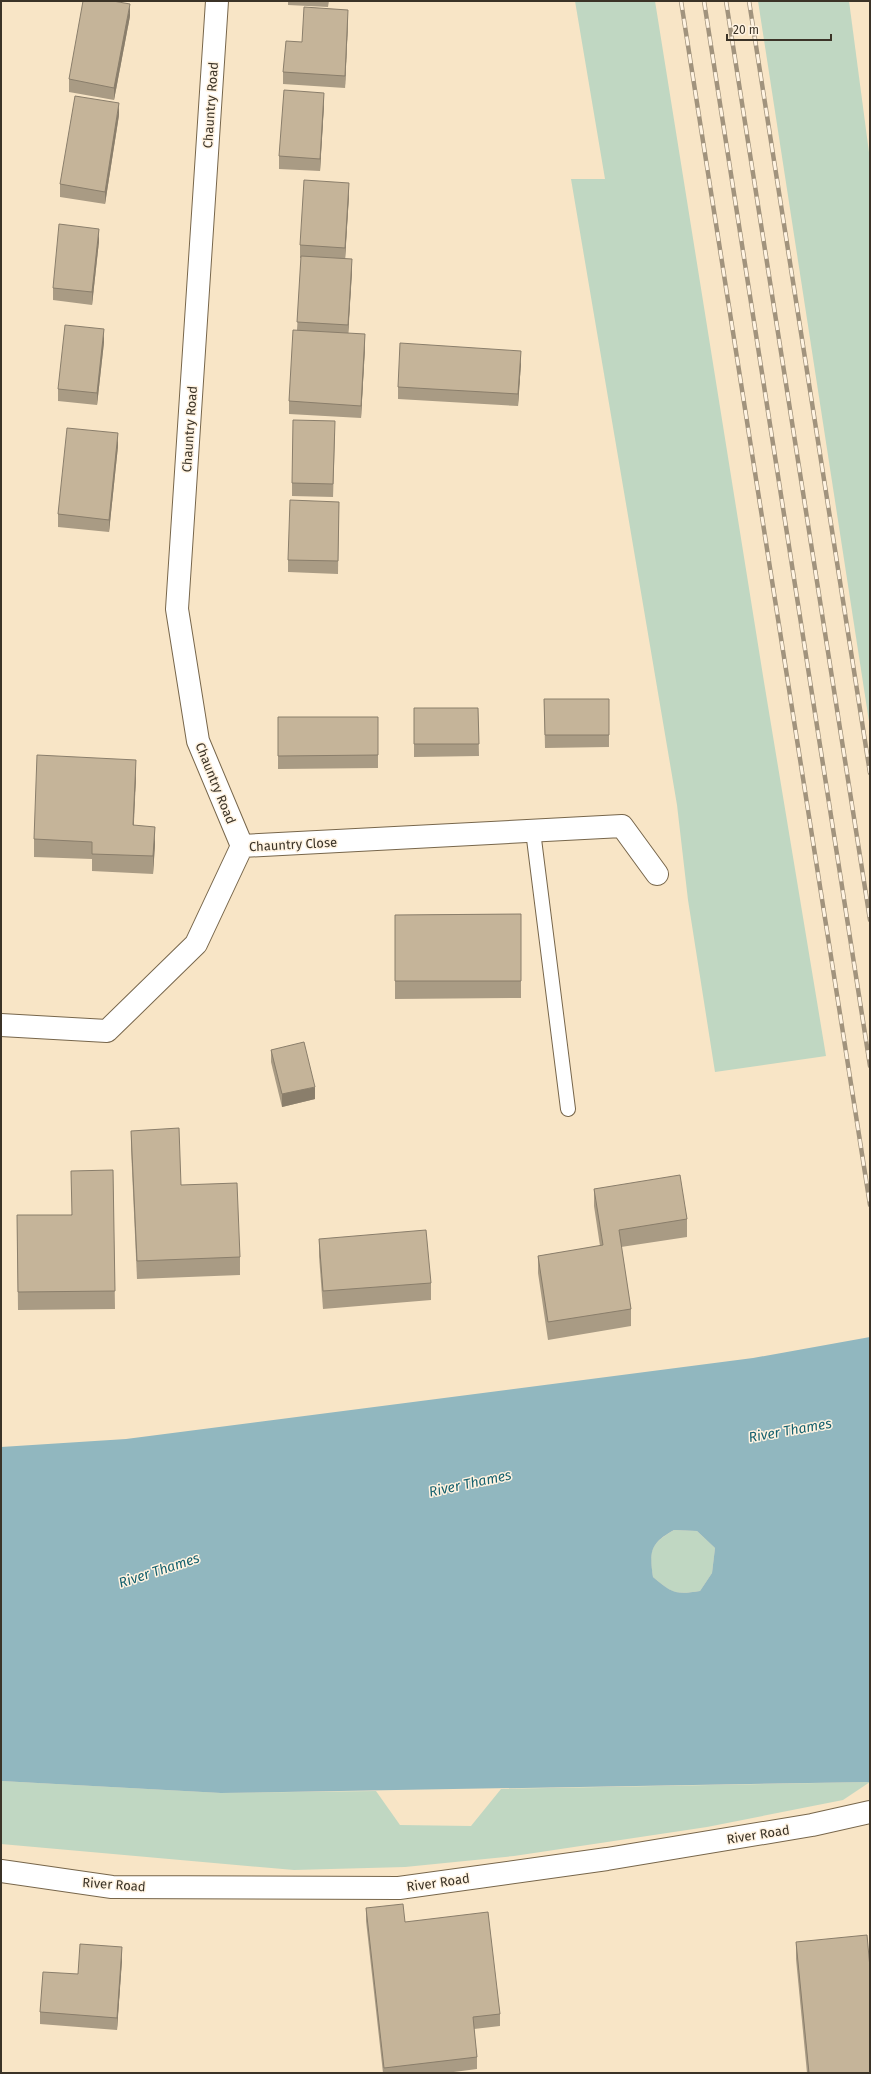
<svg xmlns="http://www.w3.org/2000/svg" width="871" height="2074" viewBox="0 0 871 2074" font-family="'Fira Sans',sans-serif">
<rect width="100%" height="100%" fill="#f8e5c6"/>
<g fill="#c0d7c2">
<path d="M575,1H655L764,682L826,1056L715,1072L688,900L677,805L571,179H605Z"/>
<path d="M758,1H849L870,160V728Z"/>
<path d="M674,1530L697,1531L715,1548L712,1573L700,1591C674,1595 672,1593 653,1577C649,1550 650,1544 674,1530Z"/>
<path d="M1,1781L221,1793L376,1791L400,1825L471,1826L501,1789L870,1782L843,1800L707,1827L514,1856L405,1867L294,1870L1,1844Z"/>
</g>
<path fill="#91b7bf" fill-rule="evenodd" d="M870,1337V1782L221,1793L1,1781V1447L126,1439L753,1358ZM674,1530L697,1531L715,1548L712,1573L700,1591C675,1595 672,1593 653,1577C649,1550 651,1543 674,1530Z"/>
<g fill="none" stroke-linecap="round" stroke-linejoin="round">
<g stroke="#77664b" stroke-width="16">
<path id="lane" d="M533,831L568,1109"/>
</g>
<g stroke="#77664b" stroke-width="24">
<g id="street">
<path d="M217,1L177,609L198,741L242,846"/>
<path d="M1,1025L107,1031L196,944L242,846L622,826L657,874"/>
<path d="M1,1871L112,1887L399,1888L607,1859L812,1825L870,1812"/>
</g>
</g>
<use href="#lane" stroke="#fff" stroke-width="14"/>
<use href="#street" stroke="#fff" stroke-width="22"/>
<g stroke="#a1937d" stroke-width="4.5">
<g id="rail">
<path d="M681,1L870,1205"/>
<path d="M704,1L870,1066"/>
<path d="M726,1L870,920"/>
<path d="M749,1L870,773"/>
</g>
</g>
<use href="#rail" stroke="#fff3e1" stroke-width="3" stroke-dasharray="9" stroke-linecap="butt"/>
</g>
<g fill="#a99b84">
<path d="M288,1H329L328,7L288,5Z"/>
<path d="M130,16L114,100L69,92V79Z"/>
<path d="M348,22L345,88L283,84V72L302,42Z"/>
<path d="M324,105L320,171L279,169V156Z"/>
<path d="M119,115L105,204L60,197V184Z"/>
<path d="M349,195L345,259L352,271L348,333L365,347L361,418L289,414V401L297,330L301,258H300V245Z"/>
<path d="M99,241L92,305L53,300V288Z"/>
<path d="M104,342L97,405L58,401V389Z"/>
<path d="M521,363L518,406L398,399V387Z"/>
<path d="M335,433L333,497L292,496V483Z"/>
<path d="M118,446L109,532L58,527V514Z"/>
<path d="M339,502L338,574L288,572V560Z"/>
<path d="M544,699H609V747L545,748Z"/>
<path d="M414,708H478L479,756L414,757Z"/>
<path d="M278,717H378V768L278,769Z"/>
<path d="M136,777L133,826L155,844L153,874L92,871V859L34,857V839Z"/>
<path d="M521,914V998L395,999V915Z"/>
<path d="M271,1050L315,1099L282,1107L271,1062Z"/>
<path d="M131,1131L181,1185L240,1257V1275L137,1279L131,1148Z"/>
<path d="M113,1170L115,1309L18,1310L17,1215H71Z"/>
<path d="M594,1189L687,1219V1237L621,1247L631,1309V1326L548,1340L538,1273V1256L600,1246L594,1206Z"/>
<path d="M319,1239L431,1283V1300L323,1309L319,1256Z"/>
<path d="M366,1908L405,1922L500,2014V2026L474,2029L477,2057V2069L446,2073H383L366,1921Z"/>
<path d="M796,1942L870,2073H807L796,1959Z"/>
<path d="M122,1960L117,2030L40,2024V2012L78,1974Z"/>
</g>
<g fill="#8a7e6b">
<path d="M130,4V16L114,100V88Z"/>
<path d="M348,10V22L345,88V76Z"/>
<path d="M324,93V105L320,171V159Z"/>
<path d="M119,103V115L105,204V192Z"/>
<path d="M349,183V195L345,260V248Z"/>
<path d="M99,229V241L92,305V292Z"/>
<path d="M352,259V271L348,338V325Z"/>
<path d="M104,329V342L97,405V393Z"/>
<path d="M365,334V347L361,418V406Z"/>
<path d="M521,351V363L518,406V394Z"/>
<path d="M118,433V446L109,532V520Z"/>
<path d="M136,760V777L133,843V825Z"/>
<path d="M155,827V844L153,874V856Z"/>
<path d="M315,1087V1099L282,1107V1094Z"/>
<path d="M122,1947V1960L117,2030V2018Z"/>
</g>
<g fill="#c5b499" stroke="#8a7e6b">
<path d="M83,1H113L130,4L114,88L69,79Z"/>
<path d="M304,7L348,10L345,76L283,72L286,41L302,42Z"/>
<path d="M284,90L324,93L320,159L279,156Z"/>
<path d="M75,96L119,103L105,192L60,184Z"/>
<path d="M304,180L349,183L345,248L300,245Z"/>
<path d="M59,224L99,229L92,292L53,288Z"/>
<path d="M301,256L352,259L348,325L297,322Z"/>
<path d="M65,325L104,329L97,393L58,389Z"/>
<path d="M293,330L365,334L361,406L289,401Z"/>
<path d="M400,343L521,351L518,394L398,387Z"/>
<path d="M293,420L335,421L333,484L292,483Z"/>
<path d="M67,428L118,433L109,520L58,514Z"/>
<path d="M290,500L339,502L338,561L288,560Z"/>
<path d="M544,699H609V735H545Z"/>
<path d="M414,708H478L479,744H414Z"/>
<path d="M278,717H378V755L278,756Z"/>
<path d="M37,755L136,760L133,825L155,827L153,856L92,854V842L34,839Z"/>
<path d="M521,914V981H395V915Z"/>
<path d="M304,1042L315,1087L282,1094L271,1050Z"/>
<path d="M179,1128L181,1185L237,1183L240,1257L137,1261L131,1131Z"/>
<path d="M113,1170L115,1291L18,1292L17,1215H72L71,1171Z"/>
<path d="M680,1175L687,1219L619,1230L631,1309L548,1322L538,1256L603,1245L594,1189Z"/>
<path d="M426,1230L431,1283L323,1291L319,1239Z"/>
<path d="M403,1904L405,1922L488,1912L500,2014L473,2017L477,2057L384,2068L366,1908Z"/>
<path d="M867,1935L870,1968V2073H809L796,1942Z"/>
<path d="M80,1944L122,1947L117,2018L40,2012L43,1972L78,1974Z"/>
</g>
<g text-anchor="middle" stroke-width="3" stroke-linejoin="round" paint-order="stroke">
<g font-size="13" fill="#3b3327" stroke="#fff3e1">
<text transform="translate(210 105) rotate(-86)" y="5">Chauntry Road</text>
<text transform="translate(189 429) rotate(-86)" y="5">Chauntry Road</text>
<text transform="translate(216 783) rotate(68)" y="5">Chauntry Road</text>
<text transform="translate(293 844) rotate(-3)" y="5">Chauntry Close</text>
<text transform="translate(758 1834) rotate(-9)" y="5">River Road</text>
<text transform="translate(438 1882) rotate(-8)" y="5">River Road</text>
<text transform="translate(114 1884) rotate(4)" y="5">River Road</text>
</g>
<g font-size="14" font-style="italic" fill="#16616e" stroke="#fff3e1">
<text transform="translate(790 1430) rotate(-10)" y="5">River Thames</text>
<text transform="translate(470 1483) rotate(-12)" y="5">River Thames</text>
<text transform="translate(159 1570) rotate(-18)" y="5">River Thames</text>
</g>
</g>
<rect width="871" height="2074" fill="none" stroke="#3b3327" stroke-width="4"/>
<path d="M727 34v6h104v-6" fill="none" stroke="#3b3327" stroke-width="2"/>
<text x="733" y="34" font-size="12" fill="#3b3327" stroke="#fff3e1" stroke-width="3" paint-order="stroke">20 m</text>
</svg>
